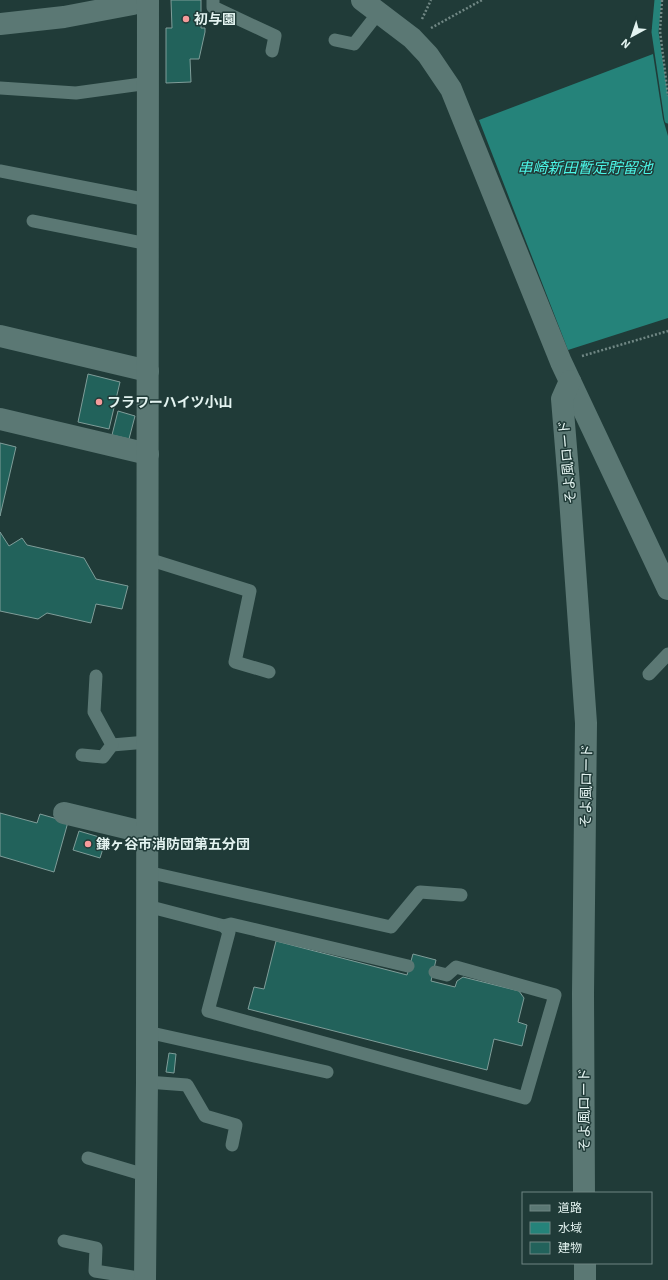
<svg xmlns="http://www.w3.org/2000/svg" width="668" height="1280" viewBox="0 0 668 1280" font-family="'IBM Plex Sans','Noto Sans JP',sans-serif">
<rect width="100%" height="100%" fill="#203b38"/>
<path fill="#25837a" d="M653,54L663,119L668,136V318L568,350L479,120Z"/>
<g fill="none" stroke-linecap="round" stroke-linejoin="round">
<path stroke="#25837a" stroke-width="7" d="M658,0L655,32L668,120"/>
</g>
<g fill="#22625b" stroke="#7f9d99">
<path d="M171,0H201V28H205V32L199,59H190L191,82L166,83V28H172Z"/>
<path d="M88,374L120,382L109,429L78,422Z"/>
<path d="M118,411L135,416L129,439L112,435Z"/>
<path d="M0,443L16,447L0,516Z"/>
<path d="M0,532L9,546L22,538L27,545L84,558L96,579L128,586L122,609L96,604L91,623L47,613L38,619L0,611Z"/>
<path d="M0,813L37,823L40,814L68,822L54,872L0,856Z"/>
<path d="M79,831L106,839L100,858L73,850Z"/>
<path d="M276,941L407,975L413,954L436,960L431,981L455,987L457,981L463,977L519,991L524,998L518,1022L527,1025L522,1046L494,1039L487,1070L248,1009L254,987L264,989Z"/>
<path d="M169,1053L176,1054L174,1073L166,1072Z"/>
</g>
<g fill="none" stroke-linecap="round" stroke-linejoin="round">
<g stroke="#718885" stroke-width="2.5" stroke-dasharray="2 2" stroke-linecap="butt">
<path d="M662,0L660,31L668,96"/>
<path d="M422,19L431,0"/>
<path d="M431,28L482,0"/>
<path d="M582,356L668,331"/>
</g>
<g stroke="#5b7874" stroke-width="13">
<path d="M213,0V7L275,36L272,51"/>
<path d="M335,40L354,44L379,12"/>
<path d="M0,88L76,93L149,83"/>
<path d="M0,171L148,200"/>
<path d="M33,221L148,244"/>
<path d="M148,559L250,591L235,662L269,672"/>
<path d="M649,674L668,654"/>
<path d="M112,745L147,742"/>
<path d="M82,755L103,757L112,745L94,712L96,676"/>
<path d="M147,872L391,927L420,892L461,895"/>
<path d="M147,906L224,926"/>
<path d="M408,966L231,924L224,926L229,932L208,1011L525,1098L555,995L456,967L447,975L435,972"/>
<path d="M147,1032L327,1072"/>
<path d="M147,1082L187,1085L205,1116L236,1125L232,1145"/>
<path d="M88,1158L145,1175"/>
<path d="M64,1241L96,1248L95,1271L145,1279"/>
</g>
<g stroke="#5b7874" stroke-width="22">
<path d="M362,0L412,38L428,55L451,89L561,362L668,589"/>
<path d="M0,24L64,17L133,4L140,0"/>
<path d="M0,336L148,371"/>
<path d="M570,381L562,399L569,484L586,723L583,994L584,1193"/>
<path d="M0,419L148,454"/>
<path d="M64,813L147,833"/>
<path d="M585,1263V1280"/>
</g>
<path stroke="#5b7874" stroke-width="22" d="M145,1280L147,1082L148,0"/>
</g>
<g fill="#f59b9b" stroke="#203b38" stroke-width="1.5">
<circle cx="186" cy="19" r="4"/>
<circle cx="99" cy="402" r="4"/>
<circle cx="88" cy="844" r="4"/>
</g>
<g text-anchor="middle" stroke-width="3" stroke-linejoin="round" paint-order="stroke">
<g font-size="14" font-weight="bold" fill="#e3f3f0" stroke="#203b38" text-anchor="start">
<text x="194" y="24">初与園</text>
<text x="107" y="407">フラワーハイツ小山</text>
<text x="96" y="849">鎌ヶ谷市消防団第五分団</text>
</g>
<g font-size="14" fill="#e3f3f0" stroke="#203b38">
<text transform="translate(567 462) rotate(-95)" y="5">そよ風ロード</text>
<text transform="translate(586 786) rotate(-89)" y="5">そよ風ロード</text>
<text transform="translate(584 1110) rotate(-90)" y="5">そよ風ロード</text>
</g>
<g font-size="15" font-style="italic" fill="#4bf5e6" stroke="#203b38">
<text x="585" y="173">串崎新田暫定貯留池</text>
</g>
</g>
<rect x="522" y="1192" width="130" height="72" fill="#203b38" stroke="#6e8582"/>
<rect x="530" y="1205" width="20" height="6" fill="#5b7874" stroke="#6e8582"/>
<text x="558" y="1212" font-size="12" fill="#e3f3f0">道路</text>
<rect x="530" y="1222" width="20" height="12" fill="#25837a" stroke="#6e8582"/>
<text x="558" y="1232" font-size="12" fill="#e3f3f0">水域</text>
<rect x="530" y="1242" width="20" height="12" fill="#22625b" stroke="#6e8582"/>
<text x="558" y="1252" font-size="12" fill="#e3f3f0">建物</text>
<g transform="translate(632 36) rotate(220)" stroke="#203b38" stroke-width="3" paint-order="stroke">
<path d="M0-3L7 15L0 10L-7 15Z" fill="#e3f3f0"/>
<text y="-6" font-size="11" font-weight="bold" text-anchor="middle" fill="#e3f3f0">N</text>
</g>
</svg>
